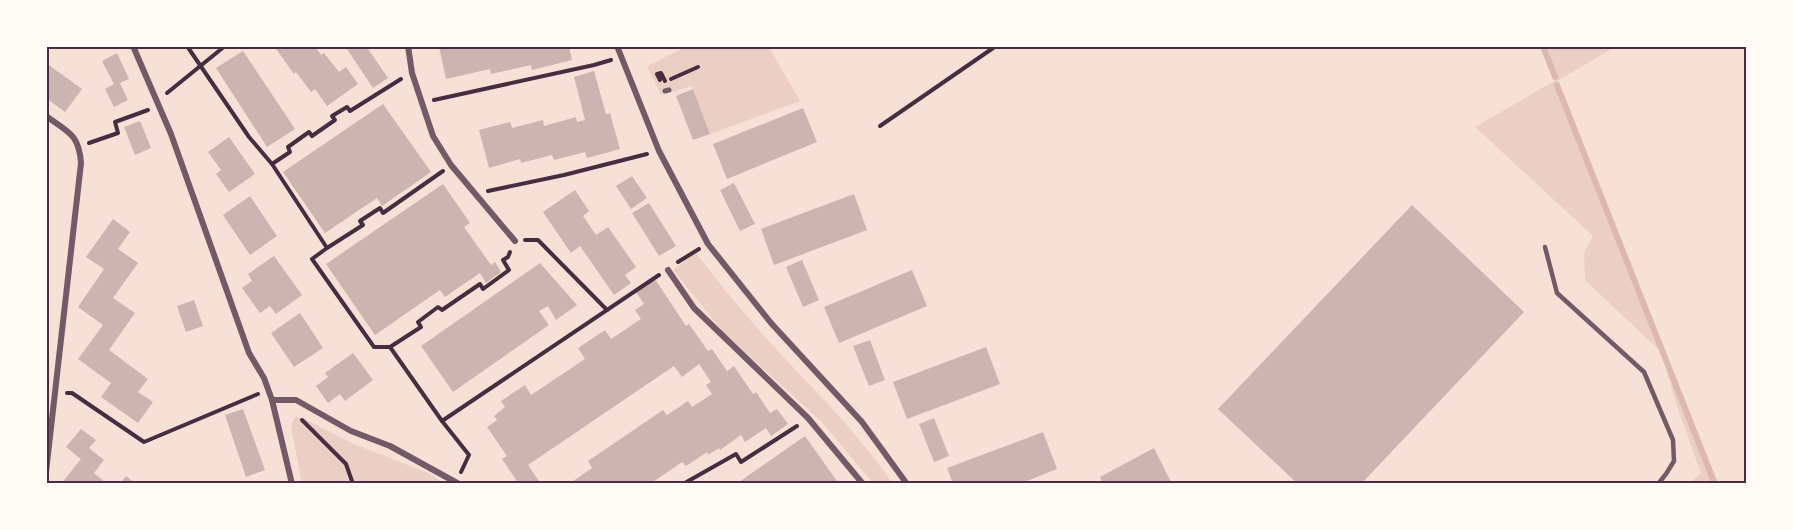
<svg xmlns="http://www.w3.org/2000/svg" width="1793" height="530" viewBox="0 0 1793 530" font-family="Ubuntu,sans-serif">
<rect width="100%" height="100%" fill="#f7e1d7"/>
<g fill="#ebcfc5">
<path d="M685,47H769L800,101L710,134L692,86L661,95L647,66Z"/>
<path d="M1544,47H1615L1557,81L1718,483H1690L1701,473L1677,406L1661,352L1585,280L1584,253L1593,236L1475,127L1556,80Z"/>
<path d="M696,253C725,291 755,327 788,362C824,400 863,439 892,483H873L820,420L723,332L673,270Z"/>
<path d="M296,417L303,418L354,444L428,473L443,483H302L291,427L293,421Z"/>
</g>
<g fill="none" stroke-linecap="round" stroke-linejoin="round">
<g stroke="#dcb8b0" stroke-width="6">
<path d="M1543,46L1555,77"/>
<path d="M1557,85L1715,484"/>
</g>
</g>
<g fill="#ccb4b1">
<path d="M274,46H315L321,55L324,53L339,72L346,67L358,84L327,106L315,89L311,92L296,72L294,74Z"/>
<path d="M345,46H366L388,78L373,88Z"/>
<path d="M569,46L572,60L532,70L531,65L491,74L490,69L446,79L439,47Z"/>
<path d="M243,51L295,129L267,147L216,68Z"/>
<path d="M117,53L129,79L120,83L128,100L114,107L105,89L114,84L102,61Z"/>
<path d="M46,63L82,89L65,112L46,98Z"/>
<path d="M594,71L606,114L610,113L620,149L587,158L585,152L554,160L552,155L521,163L520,159L489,168L479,130L510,122L512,128L543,120L544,126L576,117L577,122L585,120L574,77Z"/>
<path d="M693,89L710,134L693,140L676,96Z"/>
<path d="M383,104L431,172L382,206L377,198L325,233L283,172Z"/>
<path d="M803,108L817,142L727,179L713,144Z"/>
<path d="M140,121L151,148L135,155L124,127Z"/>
<path d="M229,137L255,174L229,192L216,174L221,170L208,152Z"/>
<path d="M632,176L647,198L631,209L616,186Z"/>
<path d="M734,183L755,224L740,231L720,190Z"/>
<path d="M443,184L470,223L464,227L491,265L495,262L501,272L486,283L480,273L445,297L440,290L375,335L326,264Z"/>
<path d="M575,190L589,211L583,216L596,235L608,227L636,267L625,275L631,283L614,295L580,246L571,253L543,212Z"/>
<path d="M854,194L867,230L774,265L761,229Z"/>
<path d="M250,196L277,236L250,255L223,215Z"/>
<path d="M649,203L676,246L659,256L632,213Z"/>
<path d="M1412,205L1524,312L1361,484H1298L1218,409Z"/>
<path d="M113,219L130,232L118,249L138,263L113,298L135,313L109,350L148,379L138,392L153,402L138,423L101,397L111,383L78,359L103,325L78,307L104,269L86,257Z"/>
<path d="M274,256L302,295L276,314L270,306L260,313L242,288L252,281L248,274Z"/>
<path d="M802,260L819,300L803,307L786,267Z"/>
<path d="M540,263L577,305L556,320L548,306L539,311L549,325L453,392L421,346Z"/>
<path d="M912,270L927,306L839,343L824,307Z"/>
<path d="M655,279L686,326L689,324L708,351L712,349L727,371L734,366L753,394L756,392L770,413L777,409L788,424L771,436L766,428L745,442L741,435L720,450L719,448L708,455L707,452L686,466L682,462L650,484H569L592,468L588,461L663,410L667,415L688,401L692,407L712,394L706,385L711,382L699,364L682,377L674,366L528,465L541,484H519L502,459L507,456L487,427L497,420L494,416L505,407L501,401L525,385L531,395L585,359L578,348L605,330L611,339L641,319L635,310L644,304L636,292Z"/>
<path d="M194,300L203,326L186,332L177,306Z"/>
<path d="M300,313L323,348L294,367L271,333Z"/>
<path d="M870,340L885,380L869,386L853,346Z"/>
<path d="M986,347L1000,384L907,419L893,382Z"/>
<path d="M353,353L373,380L345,401L340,394L328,403L316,386L328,377L325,373Z"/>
<path d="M243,409L265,470L246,477L225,415Z"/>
<path d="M934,418L949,456L934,462L919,424Z"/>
<path d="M81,429L96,440L89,448L104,460L94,473L107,484H61L81,459L66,447Z"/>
<path d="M1043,432L1057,469L1019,484H953L947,468Z"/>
<path d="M805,436L839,484H740L739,482Z"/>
<path d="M1154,448L1172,484H1103L1100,477Z"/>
<path d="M126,476L136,484H120Z"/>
</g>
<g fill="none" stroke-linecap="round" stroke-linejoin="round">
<g stroke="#4a2c40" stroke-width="4">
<path d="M187,46L249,137L272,164L327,248L312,259L374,347H390L442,421"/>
<path d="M671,79L698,67"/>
<path d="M660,80L657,74L661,73L665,81"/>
<path d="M167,93L225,46"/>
<path d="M434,100L594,65L611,60"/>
<path d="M880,126L996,46"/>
<path d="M89,143L118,133L115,122L148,110"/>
<path d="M272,164L290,152L288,147L309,132L312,136L335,120L332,116L347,107L350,111L401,79"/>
<path d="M488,191L564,175L647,154"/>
<path d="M525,240H538L607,310"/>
<path d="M327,248L363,225L360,221L380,208L383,213L443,171"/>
<path d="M678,262L699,249"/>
<path d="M390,347L421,327L418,322L438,307L442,310L480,284L483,289L509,270L503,260L508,257L510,252"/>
<path d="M67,393H72L144,442L258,394"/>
<path d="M302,420L346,464L353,484"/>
<path d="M461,472L469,455L442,421L659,275"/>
<path d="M683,484L736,454L741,462L797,426"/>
</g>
<path stroke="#755966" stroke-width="4.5" d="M1545,247L1557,293L1644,372L1673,440L1674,461L1666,474L1658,484"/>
<path stroke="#755966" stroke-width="5" d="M665,91L669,90"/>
<g stroke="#755966" stroke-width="6">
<path d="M133,46L171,134L249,353L264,378L272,400L292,484"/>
<path d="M408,46L412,73L433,136L451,165L515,241"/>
<path d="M617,46L659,151L708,244L771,323L862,422L907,484"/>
<path d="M46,116C68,132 79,134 81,163L46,472"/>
<path d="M668,270L694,308L808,418L863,484"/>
<path d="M272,400H296L351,431L390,446L459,484"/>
</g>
</g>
<rect width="1793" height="530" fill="none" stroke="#fffaf5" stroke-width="96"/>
<rect x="48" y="48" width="1697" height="434" fill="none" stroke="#4a2c40" stroke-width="2"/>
</svg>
